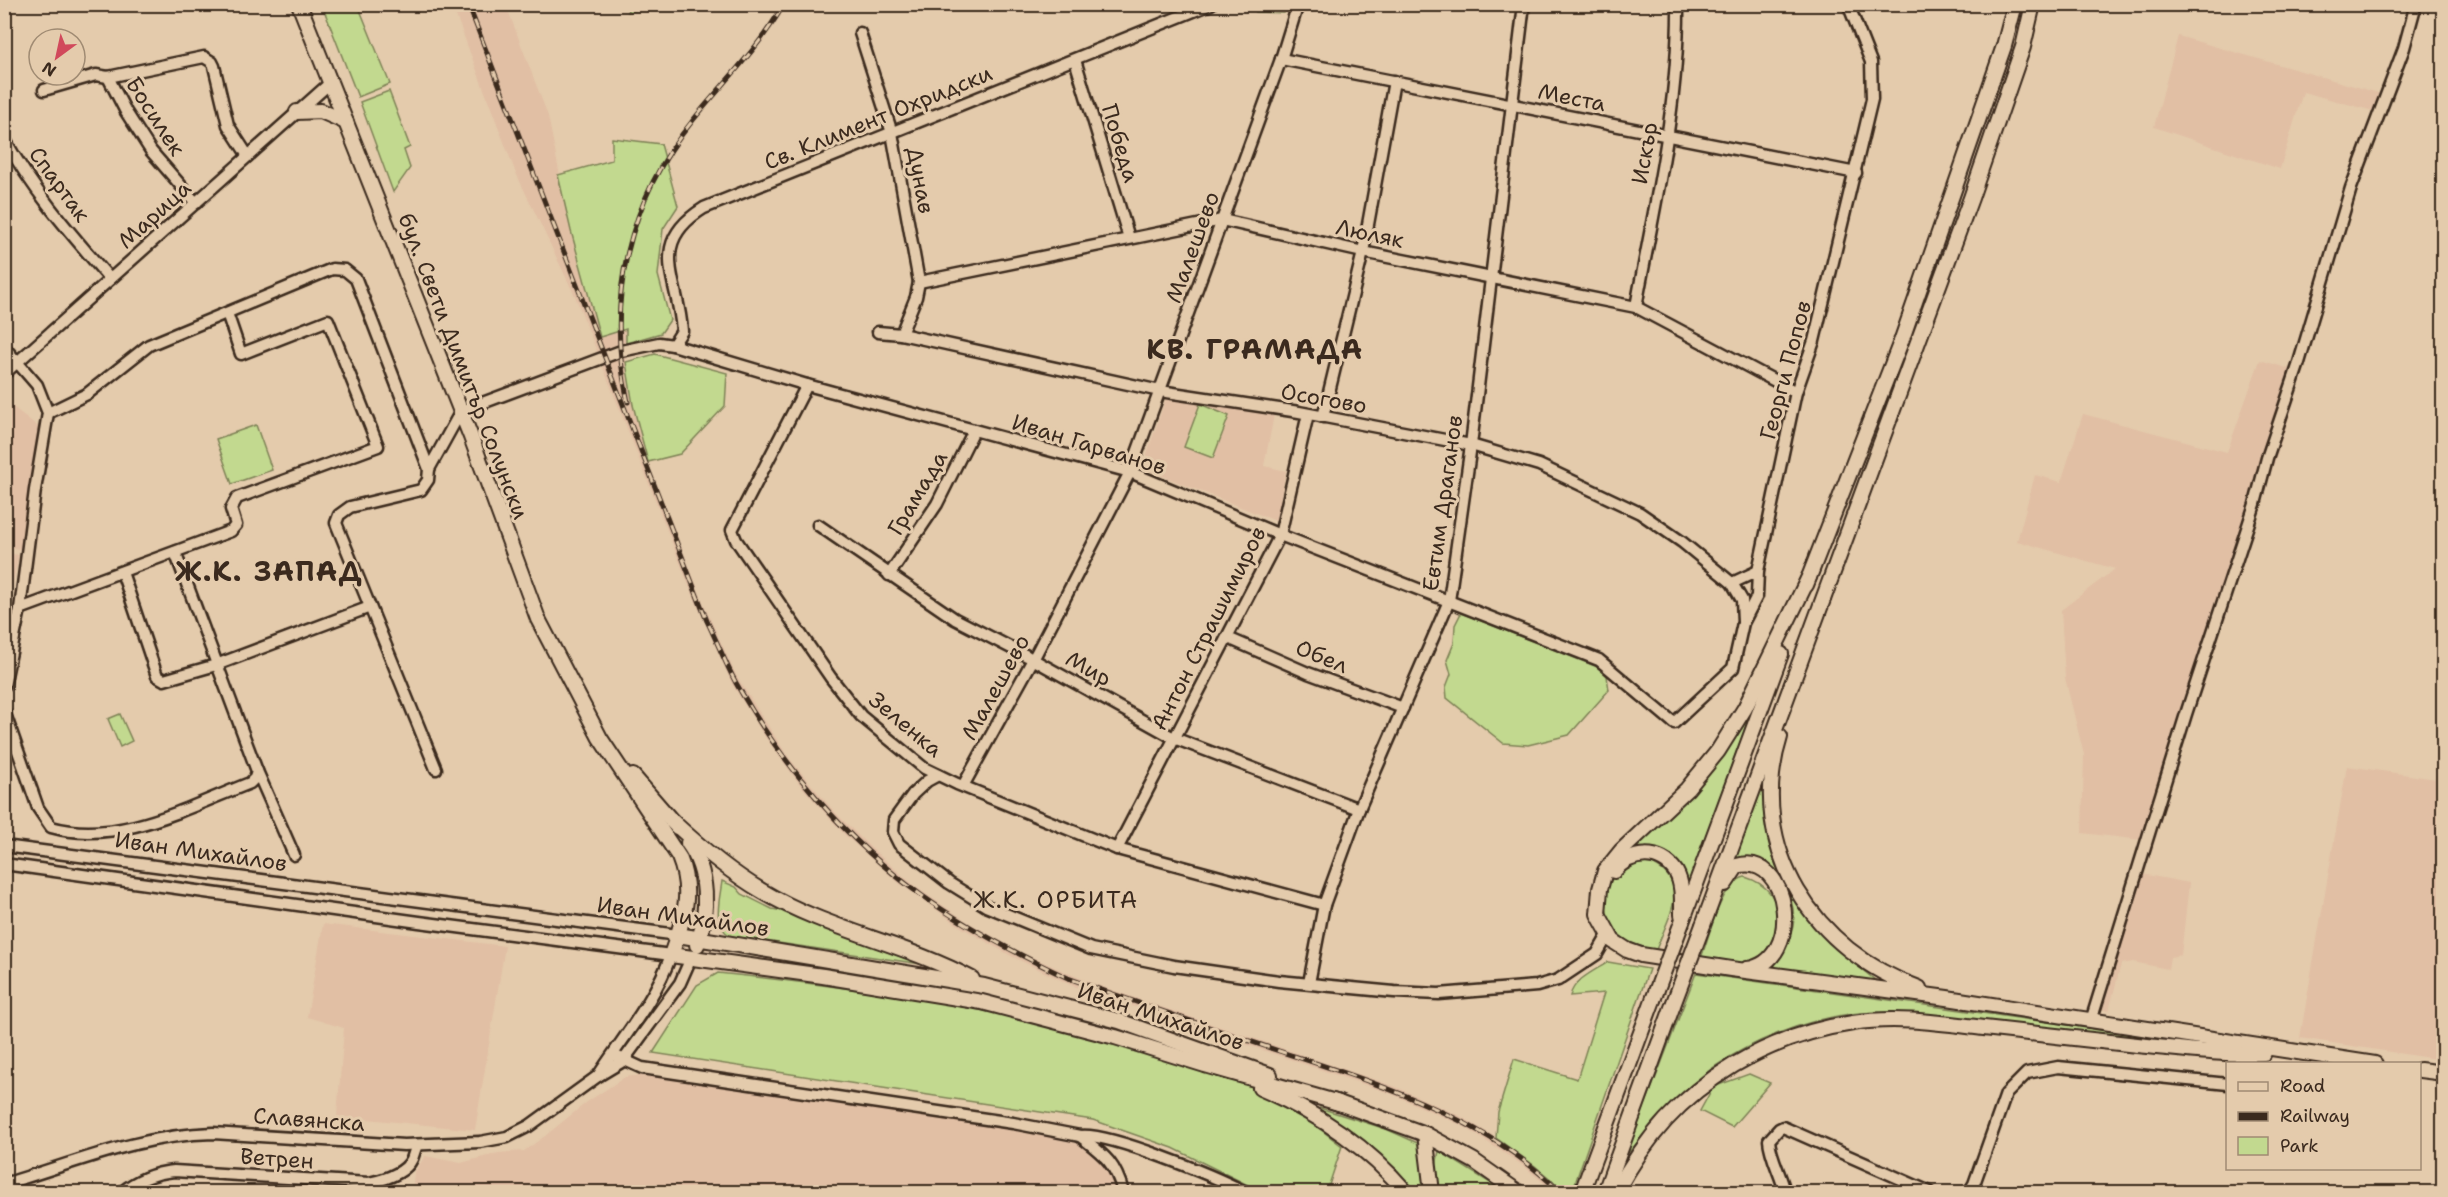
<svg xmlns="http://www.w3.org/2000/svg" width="2448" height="1197" viewBox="0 0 2448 1197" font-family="'Shantell Sans',sans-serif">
<rect width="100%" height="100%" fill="#e4cbac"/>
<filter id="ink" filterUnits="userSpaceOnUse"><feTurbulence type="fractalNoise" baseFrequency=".0167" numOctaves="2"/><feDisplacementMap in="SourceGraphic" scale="12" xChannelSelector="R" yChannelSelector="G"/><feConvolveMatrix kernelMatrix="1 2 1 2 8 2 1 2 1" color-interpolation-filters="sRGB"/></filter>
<g filter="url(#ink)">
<g fill="#e1bfa4">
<path d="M452,5H506L548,116L571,231L600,337L626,328V362L633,405L648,462L707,612L736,675L756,707L789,758L833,810L870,847L917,888L966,921L1018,951L1091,983L1396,1087L1460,1116L1496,1138L1535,1166L1566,1192H1554L1525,1167L1463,1126L1392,1094L1073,986L1011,956L959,926L899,883L844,834L801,786L763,734L732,684L689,586L575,296L515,171Z"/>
<path d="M2178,36L2382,94L2377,112L2303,92L2280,169L2154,127Z"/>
<path d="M2260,360L2303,373L2142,874L2189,883L2181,955L2170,957L2168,969L2133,962L2121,964L2109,1011L2087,1007L2142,840L2082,833L2084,755L2065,678L2061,610L2115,569L2017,541L2035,475L2061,482L2083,414L2227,452Z"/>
<path d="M1166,398L1274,415L1264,466L1286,471L1276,521L1142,468Z"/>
<path d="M4,400L40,428L21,549L5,547Z"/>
<path d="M5,553L19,555L5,620L4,553Z"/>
<path d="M2347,766L2443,780V1060L2300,1038Z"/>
<path d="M323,924L505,946L475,1130L337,1116L344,1028L307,1017Z"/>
<path d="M641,1075L1059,1134L1081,1144L1103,1158L1121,1192H412L414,1173L425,1156L461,1163L498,1153L524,1151L545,1136L587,1102L625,1077Z"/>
</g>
<g fill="#c2d98f" stroke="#7e8256" stroke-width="1.5">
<path d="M322,5H358L390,84L358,97Z"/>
<path d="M627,5V4L671,5L628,12Z"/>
<path d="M1252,5V4L1285,5L1284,13L1256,12Z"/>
<path d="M389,91L410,147L404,150L410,168L393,192L360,102Z"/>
<path d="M612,138L661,144L678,206L663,229L658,275L670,320L661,333L626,343V329L600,337L571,231L558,175L612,160Z"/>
<path d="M655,354L727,373L725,406L680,454L648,462L633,405L626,362Z"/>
<path d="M1200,404L1229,416L1213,458L1184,447Z"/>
<path d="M256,425L272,470L232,484L216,439Z"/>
<path d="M1461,613L1600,668L1607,676L1609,690L1569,735L1528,745L1503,743L1447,698L1446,687L1451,674L1447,660L1454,643L1455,625Z"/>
<path d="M1751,712L1688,884C1677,854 1667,845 1634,850L1695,787Z"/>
<path d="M120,714L132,741L120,747L108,719Z"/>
<path d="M1765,768L1776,858L1787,887L1802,912L1829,943L1880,984L1773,968C1781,955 1790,941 1793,926C1799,894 1768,850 1733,860Z"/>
<path d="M1650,863C1693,882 1668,917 1656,950C1643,947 1631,945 1621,936C1600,917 1600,881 1626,866C1633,863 1643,863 1650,863Z"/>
<path d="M1745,877C1791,891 1784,940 1752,965L1701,958C1710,935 1720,883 1745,877Z"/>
<path d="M722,881L736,887L742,894L772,909L788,912L839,934L921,964L731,936C711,926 720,899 722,881Z"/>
<path d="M1608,962L1649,969L1572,1192H1566L1535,1166L1496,1138L1498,1112L1514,1059L1577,1079L1604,993L1570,996C1574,979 1594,971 1608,962Z"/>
<path d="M718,973C874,989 1032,1012 1182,1063C1208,1072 1239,1078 1263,1091C1291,1105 1317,1127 1342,1146L1329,1185L1322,1192H1262L1173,1148L1093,1120L653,1053L697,985Z"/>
<path d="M1696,973L2183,1041L2181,1044L1929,1015C1903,1014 1876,1011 1850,1014C1804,1020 1752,1041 1714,1067C1681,1089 1653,1126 1626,1155Z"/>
<path d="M1749,1074L1770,1083L1732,1127L1700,1111L1713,1087Z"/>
<path d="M1320,1108L1386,1129L1422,1145L1426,1192H1413L1362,1142L1320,1110Z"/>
<path d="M1439,1151L1505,1192H1439L1435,1171Z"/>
</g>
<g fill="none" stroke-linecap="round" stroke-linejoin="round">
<g stroke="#3b2a1e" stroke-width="15">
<g id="minor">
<path d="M860,33L892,133L919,282L916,297L901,334"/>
<path d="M1281,59L1856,173"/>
<path d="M1075,60L1129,238"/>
<path d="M108,77L126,112L151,151L196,203"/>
<path d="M44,90L96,75L108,77L204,57L212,62L214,66L228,125L248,156"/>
<path d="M4,138C33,191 71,234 110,279"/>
<path d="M919,282L1222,220L1363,252L1636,307L1796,392"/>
<path d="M1636,307C1654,207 1679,106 1678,4"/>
<path d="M878,332L901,334L1160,391L1299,412L1471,445L1539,465L1640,513L1682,542L1732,583L1742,600L1743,622"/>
<path d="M673,345L682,331C679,279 646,244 704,208L1211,4"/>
<path d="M4,347L37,385L48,413L35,490L20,609L4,686"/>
<path d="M4,374L330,83"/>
<path d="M807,385L732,530L736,540L831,678L861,716L924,768L957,784L1117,849L1324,905"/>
<path d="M48,413L87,394L149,345L332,269L345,270L356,279L429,469L428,480L421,490L350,507L339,515L336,523L436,769"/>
<path d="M1323,417L1363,252L1394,81"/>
<path d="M429,469L461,411L621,351L659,343L673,345L807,385L1130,472L1280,535L1599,660L1674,723L1733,668L1743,623L1757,596L1758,571L1796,392L1814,341L1872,99L1871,62L1848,4"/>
<path d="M818,525L955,619L1027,656L1174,738L1359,809"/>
<path d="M122,572L157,676L164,680L216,665L370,607"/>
<path d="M889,575L937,504L974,430"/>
<path d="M1732,583L1758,571"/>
<path d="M20,609L231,531L236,525L231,509L237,498L378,446L328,320L241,354L227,313"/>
<path d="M1228,638L1308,673L1403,708"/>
<path d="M4,711L38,808L51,827C118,846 188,807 250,783L255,778L257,771L175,552"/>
<path d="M257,771L294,855"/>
<path d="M938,775L927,781L913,794L894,820L893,832L899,844L949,883L986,906L1091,949L1174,966L1279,981L1394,992L1439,994L1537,986L1558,980L1597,954L1608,935"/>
<path d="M963,786L1036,654L1130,472L1281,59L1298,4"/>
<path d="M4,846L678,935"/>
<path d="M1117,849L1280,535L1308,414"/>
<path d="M4,864L419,922L671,955C655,1000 624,1036 598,1076"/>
<path d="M1309,983L1324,905L1359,809L1449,601L1471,445L1524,4"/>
<path d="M2091,1021L2186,714L2255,504L2267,458L2298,366L2351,188L2404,48L2416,4"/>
<path d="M618,1057L642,1068L1013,1123L1080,1136C1109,1132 1216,1177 1245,1192"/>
<path d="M1080,1136C1104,1155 1115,1162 1123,1192"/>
<path d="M4,1184C75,1163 139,1135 213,1133L404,1145L480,1142L507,1137L529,1126L598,1076L623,1061L680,983L691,958"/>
<path d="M122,1192C138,1179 154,1173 174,1171L369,1183C383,1180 405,1174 412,1159C414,1154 415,1149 417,1145"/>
<path d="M1785,1192C1781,1175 1770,1156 1769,1140L1779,1129L1783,1127L1930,1192"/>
<path d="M1969,1192L1974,1184L2006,1094L2027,1073L2058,1067L2228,1084"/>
</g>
</g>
<g stroke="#3b2a1e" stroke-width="18">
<g id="major">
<path d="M299,4L471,437L538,619L600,738L679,857C694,894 683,920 671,955L823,976L982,1002L1115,1037L1205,1065L1339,1103"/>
<path d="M297,112L321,111L346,122"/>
<path d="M1809,577L1745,708L1718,751L1687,789L1622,850L1605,871L1600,889L1598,914L1613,941L1627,950L1641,955L1731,969L1947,998L2375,1064"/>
<path d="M1806,585L1902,339L2004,46L2015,4"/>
<path d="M1780,737C1745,848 1815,952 1919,988"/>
<path d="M633,776L677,827"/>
<path d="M672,821C700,847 728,871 762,891C827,930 905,943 972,979"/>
<path d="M688,843C709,871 709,913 697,945"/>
<path d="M1614,871C1631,851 1660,849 1676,872C1683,884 1682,901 1682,915"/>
<path d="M1725,884L1737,866C1790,850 1805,962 1747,969"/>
<path d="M1682,922L1781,654"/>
<path d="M1703,925L1971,198L2023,47L2033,4"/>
<path d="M678,935L984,986L1119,1021L1270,1075"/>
<path d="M2420,1070L2444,1073"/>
<path d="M1260,1088C1316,1112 1366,1145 1406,1192"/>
<path d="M1333,1101L1425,1134L1474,1161L1518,1192"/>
<path d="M1425,1134L1432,1192"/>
<path d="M1582,1192L1653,1000"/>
<path d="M1605,1192L1673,1005"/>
<path d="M1616,1192C1646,1137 1679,1098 1734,1065C1770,1044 1811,1029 1853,1023C1896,1016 1941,1023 1984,1028C2035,1034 2086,1039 2137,1045C2179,1049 2221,1055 2264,1053"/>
</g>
</g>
<use href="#minor" stroke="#e4cbac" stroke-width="10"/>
<use href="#major" stroke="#e4cbac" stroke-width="14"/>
<g stroke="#3b2a1e" stroke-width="5">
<g id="rail">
<path d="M468,4L707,621C717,641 725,663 736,683C780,762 847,842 921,895C967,928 1017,954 1068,978C1138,1003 1208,1027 1279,1051C1378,1084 1484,1116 1560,1192"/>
<path d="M628,402C605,301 628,199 694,119C724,82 760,47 784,4"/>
</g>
</g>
<use href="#rail" stroke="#e4cbac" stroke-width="3" stroke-dasharray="9" stroke-linecap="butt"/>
<g stroke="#3b2a1e" stroke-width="18" stroke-linecap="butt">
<g id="major-bridge">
<path d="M1653,1000L1682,922"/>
<path d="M1673,1005L1703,925"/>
</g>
</g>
<use href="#major-bridge" stroke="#e4cbac" stroke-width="14"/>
</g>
</g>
<g text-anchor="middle" stroke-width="6" stroke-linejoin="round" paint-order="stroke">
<g font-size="22" fill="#3b2a1e" stroke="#e4cbac">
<text transform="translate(1572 97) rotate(11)" y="8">Места</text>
<text transform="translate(156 116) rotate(57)" y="8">Босилек</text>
<text transform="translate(878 117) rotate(-22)" y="8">Св. Климент Охридски</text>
<text transform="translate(1121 143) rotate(73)" y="8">Победа</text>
<text transform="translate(1644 153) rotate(-80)" y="8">Искър</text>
<text transform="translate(921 180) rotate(79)" y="8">Дунав</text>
<text transform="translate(60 184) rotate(54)" y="8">Спартак</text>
<text transform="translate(154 214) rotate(-42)" y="8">Марица</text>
<text transform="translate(1370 233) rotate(12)" y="8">Люляк</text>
<text transform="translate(1192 247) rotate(-70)" y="8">Малешево</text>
<text transform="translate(464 366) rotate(69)" y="8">бул. Свети Димитър Солунски</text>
<text transform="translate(1785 370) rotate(-75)" y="8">Георги Попов</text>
<text transform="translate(1324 398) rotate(10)" y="8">Осогово</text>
<text transform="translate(1089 444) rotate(17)" y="8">Иван Гарванов</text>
<text transform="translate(917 493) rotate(-59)" y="8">Грамада</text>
<text transform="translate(1442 503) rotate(-82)" y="8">Евтим Драганов</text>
<text transform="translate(1208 628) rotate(-63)" y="8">Антон Страшимиров</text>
<text transform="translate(1322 656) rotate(22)" y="8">Обел</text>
<text transform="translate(1089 668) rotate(29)" y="8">Мир</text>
<text transform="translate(995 687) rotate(-61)" y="8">Малешево</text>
<text transform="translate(906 724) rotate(40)" y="8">Зеленка</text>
<text transform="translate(201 851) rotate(8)" y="8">Иван Михайлов</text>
<text transform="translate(683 916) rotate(8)" y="8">Иван Михайлов</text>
<text transform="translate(1161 1016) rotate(18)" y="8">Иван Михайлов</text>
<text transform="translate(309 1119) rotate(4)" y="8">Славянска</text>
<text transform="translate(277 1158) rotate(4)" y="8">Ветрен</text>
</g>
<g font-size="24" letter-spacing="1.5" fill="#3b2a1e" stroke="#e4cbac">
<text x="1056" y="908">Ж.К. ОРБИТА</text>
</g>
<g font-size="28" font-weight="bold" letter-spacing="1.5" fill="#3b2a1e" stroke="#e4cbac">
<text x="1255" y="359">КВ. ГРАМАДА</text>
<text x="269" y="581">Ж.К. ЗАПАД</text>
</g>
</g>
<rect width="2448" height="1197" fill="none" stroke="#e4cbac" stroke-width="24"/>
<rect x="12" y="12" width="2424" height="1173" fill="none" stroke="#3b2a1e" stroke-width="2" filter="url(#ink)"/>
<rect x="2226" y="1062" width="195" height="108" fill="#e4cbac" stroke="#a08b73" stroke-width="1.5"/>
<rect x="2238" y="1082" width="30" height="9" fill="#e4cbac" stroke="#a08b73" stroke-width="1.5"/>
<text x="2280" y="1092" font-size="18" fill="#3b2a1e">Road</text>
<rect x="2238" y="1112" width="30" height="9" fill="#3b2a1e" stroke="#a08b73" stroke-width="1.5"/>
<text x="2280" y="1122" font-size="18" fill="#3b2a1e">Railway</text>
<rect x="2238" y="1137" width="30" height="18" fill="#c2d98f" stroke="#a08b73" stroke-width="1.5"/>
<text x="2280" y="1152" font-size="18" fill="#3b2a1e">Park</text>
<g transform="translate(57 57) rotate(213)"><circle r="28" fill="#e4cbac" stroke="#a08b73" stroke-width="1.5"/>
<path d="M0-4.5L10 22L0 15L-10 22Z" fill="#d1495b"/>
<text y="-9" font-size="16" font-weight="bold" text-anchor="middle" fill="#3b2a1e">N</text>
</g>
</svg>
